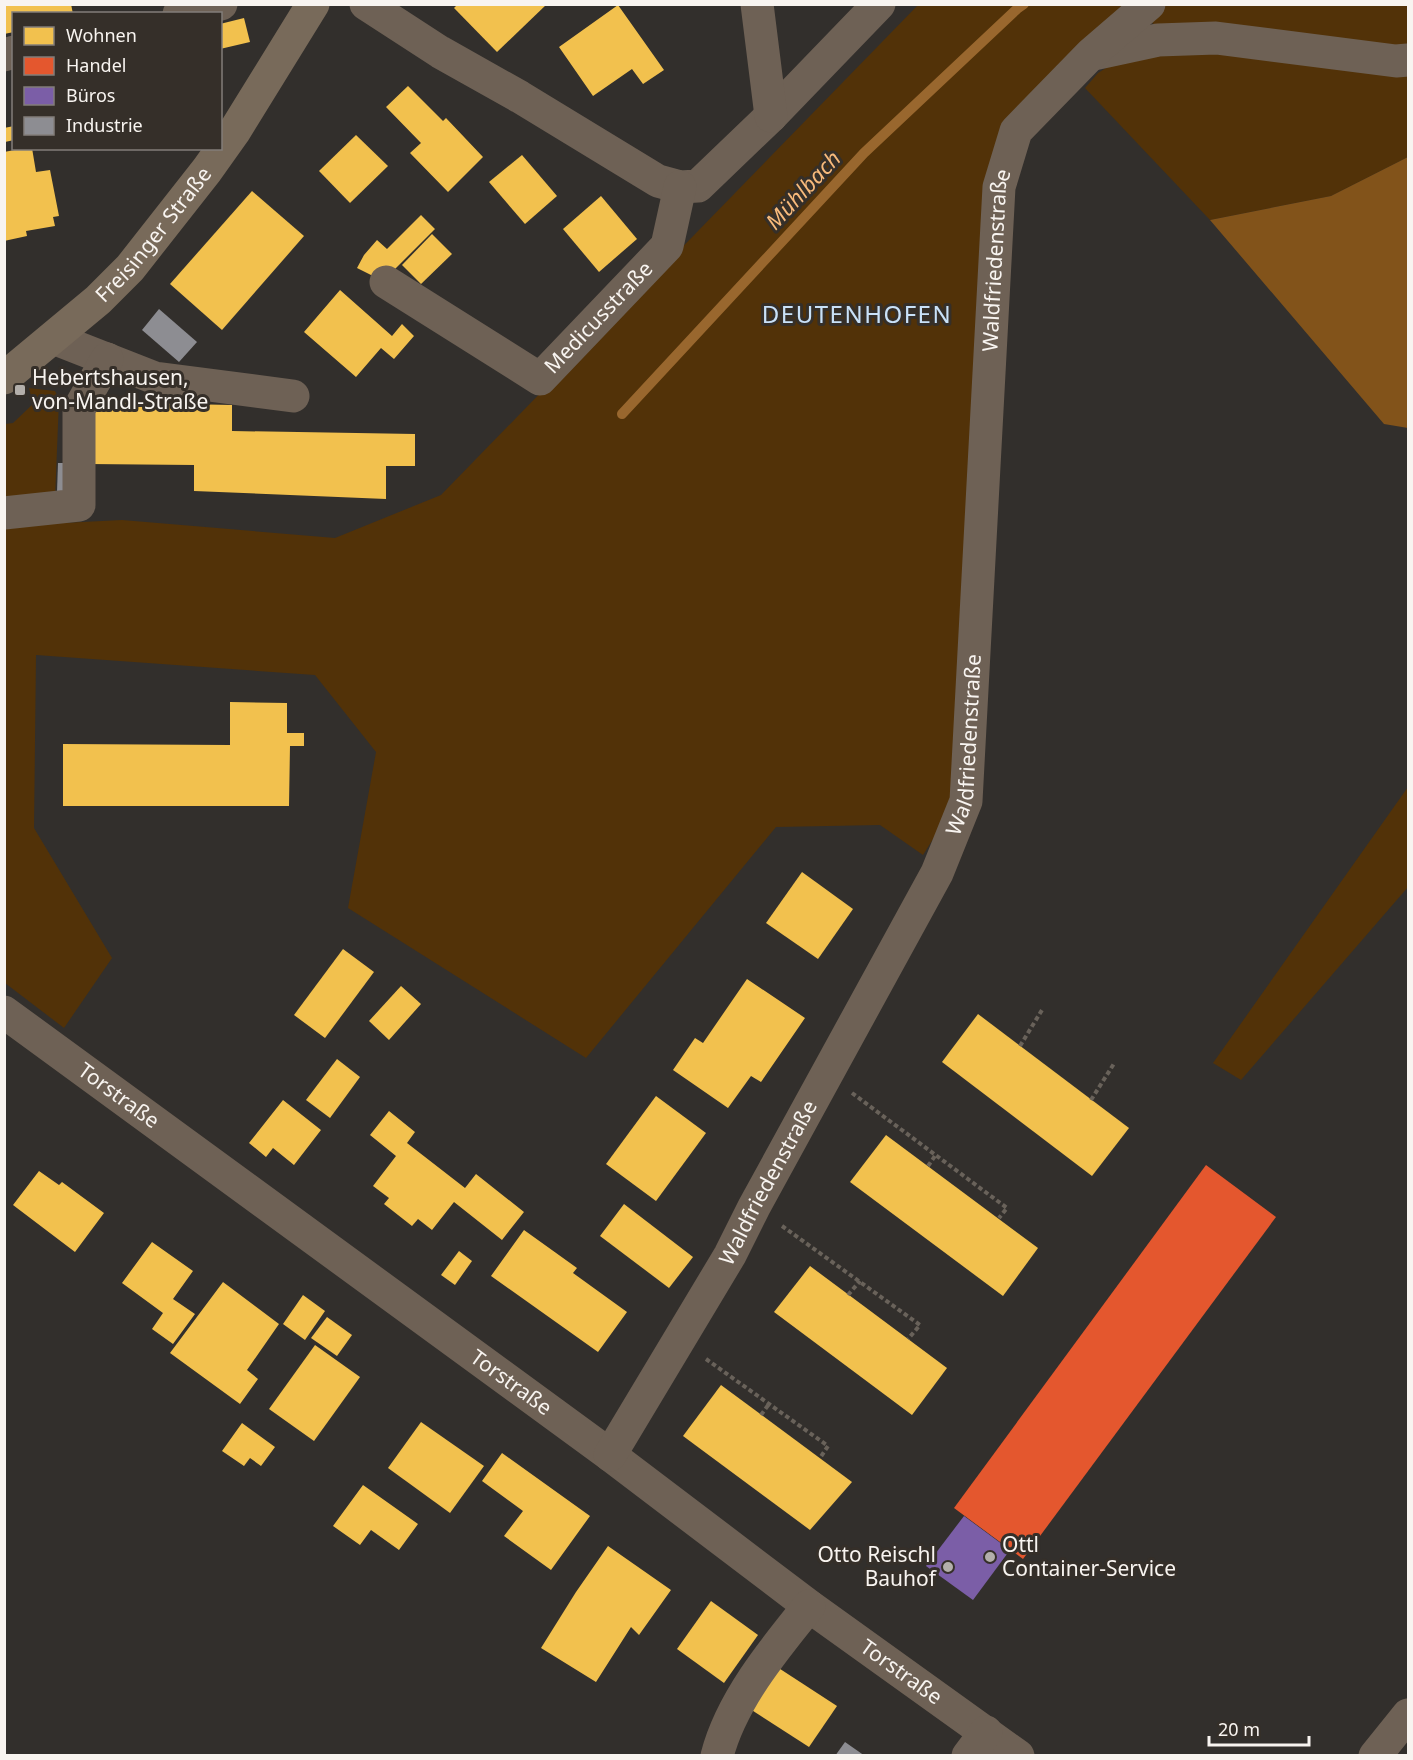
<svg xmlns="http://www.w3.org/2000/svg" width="1413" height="1760" viewBox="0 0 1413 1760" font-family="'Noto Sans',sans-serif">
<rect width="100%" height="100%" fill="#322f2c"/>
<g fill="#523208">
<path d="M918,5H1134L1003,138L957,801L923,855L880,825L776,827L586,1058L348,908L376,752L315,675L36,655L34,828L112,958L64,1028L5,983L4,526L122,520L335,538L441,495Z"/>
<path d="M1167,5H1408V50L1161,28L1152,23L1158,10Z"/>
<path d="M1200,45L1408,72V157L1331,196L1210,220L1085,88L1098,73L1122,58Z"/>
<path d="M29,388L55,391L59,399L55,499L5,504V424L13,423L33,404Z"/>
<path d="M1408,787V887L1241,1080L1213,1063Z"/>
</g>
<path fill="#82531a" d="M1408,157V428L1384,424L1210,220L1331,196Z"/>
<g fill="#f2c14e">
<path d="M4,4H71L73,14H14V32L4,34Z"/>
<path d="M458,4H547L497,52L454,8Z"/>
<path d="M618,5L664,70L643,84L632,69L593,96L559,47Z"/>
<path d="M244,18L250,42L220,49V24Z"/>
<path d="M408,86L443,121L446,118L483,157L448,192L410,153L421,143L386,107Z"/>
<path d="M14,126V140L5,142L4,128Z"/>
<path d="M356,135L388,166L350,203L319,171Z"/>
<path d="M25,148H32L36,172L50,170L59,216L53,217L55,226L26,231L27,236L4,241V178H6L4,152Z"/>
<path d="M522,155L557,196L525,224L489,182Z"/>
<path d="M252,191L304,236L222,330L170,284Z"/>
<path d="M601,196L637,239L599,272L563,229Z"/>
<path d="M421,215L435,229L394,270L381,280L357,268L364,255L377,240L387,249Z"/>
<path d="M432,234L452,254L421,284L402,265Z"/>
<path d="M340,290L392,336L402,324L414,336L394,359L381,348L356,377L304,332Z"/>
<path d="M89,402L232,405V431L415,434V466H386V499L194,491V465L88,464Z"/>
<path d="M230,702L287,703V733H304V746H290L289,806H63V744L230,745Z"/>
<path d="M802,872L853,909L818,959L766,923Z"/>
<path d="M343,949L374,972L325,1038L294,1015Z"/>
<path d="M747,979L805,1018L761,1082L751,1076L728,1108L673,1070L695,1038L703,1043Z"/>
<path d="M401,986L421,1004L389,1040L369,1021Z"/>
<path d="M978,1014L1129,1128L1092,1176L942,1062Z"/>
<path d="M337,1059L360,1077L330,1118L306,1100Z"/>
<path d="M656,1096L706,1133L656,1201L606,1164Z"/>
<path d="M283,1100L321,1130L294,1165L273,1148L266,1157L249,1143Z"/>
<path d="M389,1111L415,1132L407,1143L465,1188L476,1174L524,1212L502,1240L454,1202L432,1230L418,1219L412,1226L384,1204L389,1198L373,1186L396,1156L370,1135Z"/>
<path d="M886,1135L1038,1248L1003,1296L850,1182Z"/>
<path d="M39,1171L59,1185L62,1182L104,1213L75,1252L13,1205Z"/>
<path d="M624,1204L693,1257L669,1288L600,1236Z"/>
<path d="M524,1230L577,1268L573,1273L627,1312L598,1352L491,1276Z"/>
<path d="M152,1242L193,1271L173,1299L195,1314L173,1344L152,1329L163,1313L122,1283Z"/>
<path d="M459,1251L472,1261L455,1285L441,1275Z"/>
<path d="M810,1266L947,1368L912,1415L774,1312Z"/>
<path d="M223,1282L279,1324L247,1370L258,1379L240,1404L170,1353Z"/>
<path d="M303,1295L325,1311L305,1340L283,1324Z"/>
<path d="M327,1317L352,1335L337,1356L311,1338Z"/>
<path d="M315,1345L360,1377L314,1441L269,1409Z"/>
<path d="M721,1385L852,1482L810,1530L683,1436Z"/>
<path d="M421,1422L484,1466L450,1513L388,1468Z"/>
<path d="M242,1423L275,1447L261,1466L250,1458L244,1466L222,1451Z"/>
<path d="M502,1453L590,1516L551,1570L504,1536L523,1511L482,1481Z"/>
<path d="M363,1485L418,1524L399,1550L371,1530L360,1545L333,1526Z"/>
<path d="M608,1546L671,1590L639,1635L631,1627L596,1682L541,1648L576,1592Z"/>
<path d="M711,1601L758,1635L724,1683L677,1649Z"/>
<path d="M774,1665L837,1706L809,1747L747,1707Z"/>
</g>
<path fill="#e4572e" d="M1206,1165L1276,1217L1023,1559L954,1508Z"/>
<path fill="#7b5ea7" d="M964,1516L1010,1550L973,1600L926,1566Z"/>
<g fill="#8d8d92">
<path d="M159,309L197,342L179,362L142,330Z"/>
<path d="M58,463H72L71,493L57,492Z"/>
<path d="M845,1742L865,1756H835Z"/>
</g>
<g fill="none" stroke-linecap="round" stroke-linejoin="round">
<path stroke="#99672e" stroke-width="10" d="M622,414L864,153L1017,9L1024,4"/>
<g stroke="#69625a" stroke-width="4" stroke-dasharray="4.5 3" stroke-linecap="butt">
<path d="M1020,1046L1042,1010"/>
<path d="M852,1093L1007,1208L999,1218"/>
<path d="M1091,1100L1115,1062"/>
<path d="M928,1166L935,1156"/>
<path d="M782,1226L920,1325L908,1339"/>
<path d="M848,1295L860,1281"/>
<path d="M706,1359L828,1446L820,1458"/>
<path d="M761,1415L769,1404"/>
</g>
<g stroke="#6e6155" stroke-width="33">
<path d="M366,4L440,52L520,97L658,181L680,187L698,186L771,116L879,4"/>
<path d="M757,4L771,116"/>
<path d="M179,14L221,4"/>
<path d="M1093,54L1158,40L1216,38L1396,61L1408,60"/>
<path d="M4,55L14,52"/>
<path id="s1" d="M386,282L540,379L667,246L680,187"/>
<path d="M53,338L155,378L293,396"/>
<path d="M4,513L79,505V409L107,359"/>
<path id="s2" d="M4,1012L610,1455L809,1606L1018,1756"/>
<path id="s3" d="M610,1455L730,1255L754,1207L937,873L966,801L999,187L1016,131L1091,54L1149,4"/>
<path d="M717,1756C731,1701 774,1649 809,1606"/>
<path d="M968,1756L986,1732"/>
<path d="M1375,1756L1408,1715"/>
</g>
<path stroke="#786a5a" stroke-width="33" id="s4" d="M4,378L98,300L130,268L207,170L234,132L313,4"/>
</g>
<g fill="#b3afab" stroke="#352f29" stroke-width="2">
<rect x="14" y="384" width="12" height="12" rx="3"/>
<circle cx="990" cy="1557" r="6"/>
<circle cx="948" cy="1567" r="6"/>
</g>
<g text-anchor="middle" stroke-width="6" stroke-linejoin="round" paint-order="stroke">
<g font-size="21" fill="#f8f4f0" stroke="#352f29">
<text dy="7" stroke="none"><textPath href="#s4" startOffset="208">Freisinger Straße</textPath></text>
<text dy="7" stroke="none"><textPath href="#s3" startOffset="1287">Waldfriedenstraße</textPath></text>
<text dy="7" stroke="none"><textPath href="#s1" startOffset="267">Medicusstraße</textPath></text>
<text dy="7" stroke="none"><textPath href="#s3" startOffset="801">Waldfriedenstraße</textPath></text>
<text dy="7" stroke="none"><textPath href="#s2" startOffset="142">Torstraße</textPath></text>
<text dy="7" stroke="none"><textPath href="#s3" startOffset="315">Waldfriedenstraße</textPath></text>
<text dy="7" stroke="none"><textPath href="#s2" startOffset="628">Torstraße</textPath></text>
<text dy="7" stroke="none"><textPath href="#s2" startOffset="1114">Torstraße</textPath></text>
</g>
<g font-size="21" fill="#f8f4f0" stroke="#352f29" text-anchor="start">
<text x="32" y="385">Hebertshausen,<tspan x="32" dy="24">von-Mandl-Straße</tspan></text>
<text x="1002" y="1552">Ottl<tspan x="1002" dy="24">Container-Service</tspan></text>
<text x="936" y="1562" text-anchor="end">Otto Reischl<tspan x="936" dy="24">Bauhof</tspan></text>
</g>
<g font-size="22" font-style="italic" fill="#f8ba7b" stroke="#352f29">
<text transform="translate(803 190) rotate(-47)" y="8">Mühlbach</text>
</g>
<g font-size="24" letter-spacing="1.5" fill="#c9e1f8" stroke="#352f29">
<text x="857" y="323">DEUTENHOFEN</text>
</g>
</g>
<rect width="1413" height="1760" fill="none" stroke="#f8f4f0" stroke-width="12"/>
<rect x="12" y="12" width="210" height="138" fill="#352f29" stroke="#837e79" stroke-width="1.5"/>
<rect x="24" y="27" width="30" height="18" fill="#f2c14e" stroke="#837e79" stroke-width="1.5"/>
<text x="66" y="42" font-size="18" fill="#f8f4f0">Wohnen</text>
<rect x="24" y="57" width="30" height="18" fill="#e4572e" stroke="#837e79" stroke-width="1.5"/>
<text x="66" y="72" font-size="18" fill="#f8f4f0">Handel</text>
<rect x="24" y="87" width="30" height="18" fill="#7b5ea7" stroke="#837e79" stroke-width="1.5"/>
<text x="66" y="102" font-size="18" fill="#f8f4f0">Büros</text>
<rect x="24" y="117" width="30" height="18" fill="#8d8d92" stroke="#837e79" stroke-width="1.5"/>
<text x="66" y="132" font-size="18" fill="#f8f4f0">Industrie</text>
<path d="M1209 1736v9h100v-9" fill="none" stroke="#f8f4f0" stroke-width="3"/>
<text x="1218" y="1736" font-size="18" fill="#f8f4f0" stroke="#352f29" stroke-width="4.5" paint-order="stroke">20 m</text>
</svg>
